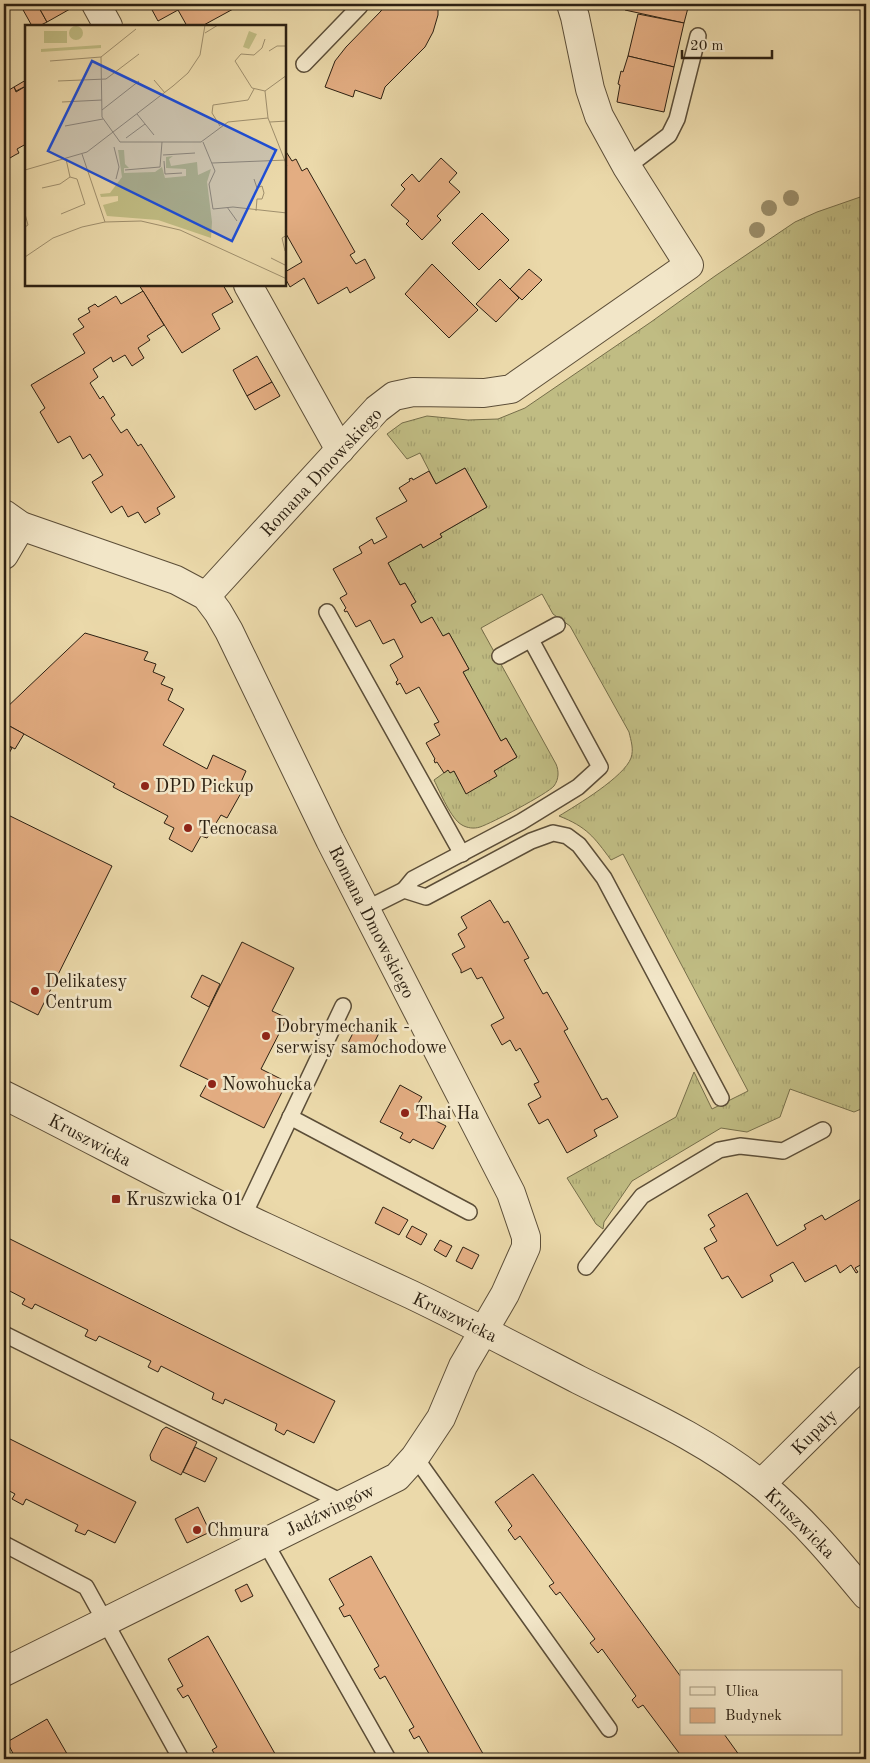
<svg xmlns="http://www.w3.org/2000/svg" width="870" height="1763" viewBox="0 0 870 1763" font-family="'Old Standard TT',serif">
<defs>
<pattern id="grass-tufts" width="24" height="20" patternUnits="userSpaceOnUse" patternTransform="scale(1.25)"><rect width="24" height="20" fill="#c0bc83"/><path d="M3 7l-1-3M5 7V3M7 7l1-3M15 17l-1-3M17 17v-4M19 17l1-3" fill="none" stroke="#a5a170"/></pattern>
</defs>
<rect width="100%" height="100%" fill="#ebd9aa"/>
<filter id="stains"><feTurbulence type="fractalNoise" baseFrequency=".004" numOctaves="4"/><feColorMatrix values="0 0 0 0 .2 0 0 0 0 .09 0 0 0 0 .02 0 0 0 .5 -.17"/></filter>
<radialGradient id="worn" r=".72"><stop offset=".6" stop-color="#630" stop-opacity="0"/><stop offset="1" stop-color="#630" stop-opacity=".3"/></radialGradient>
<path fill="url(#grass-tufts)" stroke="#766e4a" d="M866,195V1107L854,1112L790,1089L780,1117L747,1132L721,1128L632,1181L604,1222L603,1229L596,1224L567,1178L676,1117L694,1072L712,1109L748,1091L623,854L611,860C594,837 587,827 559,816C577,805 624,777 631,758C634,749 631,741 629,732L570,626L553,614L542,594L481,628L556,764C559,771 559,779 554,786C547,794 492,823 480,827C474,829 467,828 462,825C451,819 440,792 434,780L448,770L454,771L466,793L494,771L517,757L506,738L501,741L463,672L469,669L449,633L443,636L421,623L411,605L416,602L405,583L400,585L388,563L421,544L423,547L442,537L440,534L487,507L465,468L436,484L420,453L407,459L387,434L402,423L427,416L468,420L498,419L525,408L651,322L715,276L795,222L817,212Z"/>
<g fill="#e3ad82" stroke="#2c2012">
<path d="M28,4H37L47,22L39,26H32L22,8Z"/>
<path d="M37,4H67L70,9L47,22Z"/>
<path d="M158,4H232L235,8L202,26H187L178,10L158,21L151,8Z"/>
<path d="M381,4H438V15L433,32L425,47L385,87L381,99L355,90L353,97L325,87L335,61L346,47L381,11L383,8Z"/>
<path d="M626,4H689L684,23L625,10Z"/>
<path d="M638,14L684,23L674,67L628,56Z"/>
<path d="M628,56L674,67L664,112L617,102L620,85L618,84L621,71L623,72Z"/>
<path d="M26,80V86L16,91L14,87Z"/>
<path d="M26,86V144L17,149L19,153L15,155L10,158L8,154L4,156V93L14,87L16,92Z"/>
<path d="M285,150L292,161L296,159L302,171L307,168L355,252L350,255L356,264L365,259L375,278L350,293L347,287L318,304L304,278L290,287L285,278V272L302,262L285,232Z"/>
<path d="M441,158L457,173L449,182L460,192L437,216L441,220L422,240L406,224L409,221L391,205L405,189L401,185L412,174L419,182Z"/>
<path d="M482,213L509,240L479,270L452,243Z"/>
<path d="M432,264L478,310L449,338L405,294Z"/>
<path d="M529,269L542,280L522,300L510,289Z"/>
<path d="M500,279L519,298L496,322L476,304Z"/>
<path d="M139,285H223L233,302L212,314L220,329L182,353Z"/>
<path d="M143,291L164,325L147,336L150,340L138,348L144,358L132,366L125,355L113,362L111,357L93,369L98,377L90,383L100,399L103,396L115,415L111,418L121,433L127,429L138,446L141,444L175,497L157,508L160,514L145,523L138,512L128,517L122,506L111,513L92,482L103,475L90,454L83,459L70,436L58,443L40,412L45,408L31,385L85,353L73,334L84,327L78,319L90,312L88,308L95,304L98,307L116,296L121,304Z"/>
<path d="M257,356L272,382L247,396L233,370Z"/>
<path d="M272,382L280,396L255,410L247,396Z"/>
<path d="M465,468L487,507L440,534L442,537L423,548L421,544L388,563L400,585L405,583L416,602L411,605L421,623L432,617L443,636L449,633L469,669L463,672L501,741L506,738L517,757L494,771L497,776L466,794L454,771L450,773L448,770L444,773L437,762L435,763L434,760L435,759L426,743L440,735L434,724L439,722L419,687L406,694L400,683L397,685L396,682L398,680L390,665L403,657L394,639L383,644L370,620L356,627L347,611L345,612L344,610L346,608L340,598L347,594L333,569L362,553L359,547L372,539L374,544L387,537L376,518L407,501L399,488L410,481L409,479L412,478L413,480L429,471L436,484Z"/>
<path d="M85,633L148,652L144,660L156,664L153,672L165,677L161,684L173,689L168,700L184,709L163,745L207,769L213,755L246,771L237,791L241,793L227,818L221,815L207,838L201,836L192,852L169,839L174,828L164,823L168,816L113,787L115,784L4,723V710Z"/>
<path d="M4,723L24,734L15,749L4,743Z"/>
<path d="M4,744L12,748L4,762Z"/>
<path d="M4,813L112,866L38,1015L4,998Z"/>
<path d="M490,900L504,923L508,921L529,958L524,960L543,994L547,992L568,1029L564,1031L602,1100L607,1098L618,1117L594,1130L597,1136L567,1153L548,1119L539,1124L528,1104L541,1097L534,1084L539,1082L520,1048L516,1051L510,1040L502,1045L491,1025L504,1018L482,977L477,979L471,968L461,973V970L452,954L465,947L458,934L467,928L461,917Z"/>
<path d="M242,942L294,968L272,1011L287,1018L261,1069L287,1082L264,1128L200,1096L209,1080L180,1066Z"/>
<path d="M202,975L220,984L209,1007L191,997Z"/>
<path d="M358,1023L379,1033L369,1053L348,1043Z"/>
<path d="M400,1085L422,1097L414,1110L446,1126L433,1149L413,1139L410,1143L400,1138L403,1133L380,1122Z"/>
<path d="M747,1193L777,1246L806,1229L804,1225L822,1215L825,1220L866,1196V1248L865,1249L866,1265L864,1263L855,1268L858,1272L856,1273L851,1265L840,1273L836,1265L805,1282L793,1262L770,1275L773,1281L742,1298L728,1276L722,1279L704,1248L717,1241L710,1229L715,1226L708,1215Z"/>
<path d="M383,1207L408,1220L399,1235L375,1223Z"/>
<path d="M412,1226L427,1234L421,1245L406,1237Z"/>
<path d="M4,1236L335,1401L314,1443L287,1430L284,1435L275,1430L277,1424L225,1399L223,1404L212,1399L214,1393L161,1366L158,1372L148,1367L151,1361L99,1336L96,1341L85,1336L88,1330L35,1304L32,1309L22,1304L25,1299L4,1288Z"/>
<path d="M440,1240L452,1246L446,1257L434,1250Z"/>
<path d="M463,1247L479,1255L472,1269L456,1261Z"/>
<path d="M166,1427L197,1442L181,1475L151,1460L150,1455L162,1430Z"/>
<path d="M4,1436L136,1502L115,1543L88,1530L85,1535L75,1531L78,1525L26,1499L23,1505L12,1499L15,1494L4,1488Z"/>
<path d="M195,1447L217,1458L205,1482L183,1472Z"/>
<path d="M533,1474L681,1677V1734H724L742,1759H676L674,1757L679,1753L643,1705L638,1708L632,1700L636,1696L602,1649L598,1653L590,1643L595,1639L560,1592L556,1595L549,1586L554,1583L520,1536L515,1540L508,1530L512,1526L495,1502Z"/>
<path d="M198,1507L210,1532L187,1543L175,1519Z"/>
<path d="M371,1556L486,1759H432L419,1736L414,1739L409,1730L414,1727L385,1676L380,1679L374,1669L379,1666L350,1615L344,1617L339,1608L344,1605L329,1579Z"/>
<path d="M247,1584L253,1596L241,1602L235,1590Z"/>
<path d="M208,1636L278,1759H225L224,1757L218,1759L212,1750L217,1747L188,1695L183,1698L177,1689L183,1686L168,1659Z"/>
<path d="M47,1719L70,1759H16L7,1742Z"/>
</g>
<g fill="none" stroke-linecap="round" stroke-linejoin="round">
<g stroke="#5c4e38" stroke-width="18">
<g id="service">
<path d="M304,64L360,6L359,4"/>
<path d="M627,167L669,135L677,119L698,36"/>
<path d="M327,612L462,854"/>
<path d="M500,656L557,625"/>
<path d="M404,890L413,879L521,822L578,787L600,767L531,640"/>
<path d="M366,909L404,890L426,897L531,841L553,833L567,836L579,845L604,878L721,1098"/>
<path d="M290,1117L469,1212"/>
<path d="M243,1217L343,1006"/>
<path d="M586,1267L642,1196L719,1150L740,1146L783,1151L823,1130"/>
<path d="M4,1334L344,1503"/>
<path d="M415,1457L609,1729"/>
<path d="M265,1542L388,1759"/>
<path d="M4,1544L86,1587L181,1759"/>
</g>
</g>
<g stroke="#5c4e38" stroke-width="30">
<g id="minor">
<path d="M96,4L108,26"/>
<path d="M248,285L340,450"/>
<path d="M4,514L21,526L176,580L206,596L218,612L229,631L330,840L511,1193L526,1237V1247L505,1294L463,1366L441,1418L415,1457L397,1477L4,1672"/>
<path d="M4,555L21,526"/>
<path d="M206,596L377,409L394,396L413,392L484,393L511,389L689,265L627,167L599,116L590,89L575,17L571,4"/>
<path d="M4,1095C91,1138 176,1186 265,1227C314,1250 363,1272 412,1295C468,1322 523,1351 579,1380C641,1411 708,1441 762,1485C803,1519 833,1555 866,1595"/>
<path d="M761,1484L866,1380"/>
</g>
</g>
<use href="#service" stroke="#f2e6c8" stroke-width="15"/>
<use href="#minor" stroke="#f2e6c8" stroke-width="28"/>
</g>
<g fill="#9a8d69">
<circle cx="791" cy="198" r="8"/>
<circle cx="769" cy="208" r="8"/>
<circle cx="757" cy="230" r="8"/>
</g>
<g fill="#8f2418" stroke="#f2e6c8" stroke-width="2">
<circle cx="145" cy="786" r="5"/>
<circle cx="188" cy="828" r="5"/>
<circle cx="35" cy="991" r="5"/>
<circle cx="266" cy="1036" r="5"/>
<circle cx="212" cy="1084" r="5"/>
<circle cx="405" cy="1113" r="5"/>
<rect x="111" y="1194" width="10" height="10" rx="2.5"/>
<circle cx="197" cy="1530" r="5"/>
</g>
<g text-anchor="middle" stroke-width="5" stroke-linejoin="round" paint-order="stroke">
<g font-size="18" fill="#2c2012" stroke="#f2e6c8">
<text transform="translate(321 472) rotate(-47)" y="6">Romana Dmowskiego</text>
<text transform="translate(372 922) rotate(63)" y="6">Romana Dmowskiego</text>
<text transform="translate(90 1140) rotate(28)" y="6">Kruszwicka</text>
<text transform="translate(455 1317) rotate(26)" y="6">Kruszwicka</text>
<text transform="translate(814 1432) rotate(-45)" y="6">Kupały</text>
<text transform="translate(330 1510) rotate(-26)" y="6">Jadźwingów</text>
<text transform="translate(800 1523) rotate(45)" y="6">Kruszwicka</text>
</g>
<g font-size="18" fill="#2c2012" stroke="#f2e6c8" text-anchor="start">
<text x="155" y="792">DPD Pickup</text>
<text x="198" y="834">Tecnocasa</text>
<text x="45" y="987">Delikatesy<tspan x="45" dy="21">Centrum</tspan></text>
<text x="276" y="1032">Dobrymechanik -<tspan x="276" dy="21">serwisy samochodowe</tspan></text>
<text x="222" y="1090">Nowohucka</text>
<text x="415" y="1119">Thai Ha</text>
<text x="126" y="1205">Kruszwicka 01</text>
<text x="207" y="1536">Chmura</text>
</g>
</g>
<g transform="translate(25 25)">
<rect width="261" height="261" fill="#ebd9aa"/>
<path d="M93,125H99L100,139L104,143H99V148L130,147L137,142L140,153L161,151V144L141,143V132L148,131L144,134L146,141L172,137L173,150L186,144L182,157L187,197L186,213L133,195L82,191L78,180L93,176V171L76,172L75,169L85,168L97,152Z" fill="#c0bc83"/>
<path d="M44 8a7 7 0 1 1 14 0a7 7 0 1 1-14 0ZM19,6H42V18H19ZM224,6L232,9L224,24L218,22ZM76,20V23L16,27V24Z" fill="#c0bc83"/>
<path fill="none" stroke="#9f8f6d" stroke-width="1" d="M180,8L193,0M240,14L237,23L229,30L216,29L210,36L227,63L240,66M244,26L252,21H262M76,32L77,92L95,117H176L203,97L243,93M25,36L76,32L111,4M129,55L140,68M33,56L81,54L114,29M240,66L243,93L262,141M240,66L262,50M37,77L77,75M77,85L114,56M112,89L129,110M245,97L262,96M40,101L78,94M195,101L187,88L188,80L223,75L229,64M101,113L120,99M178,117L190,146L184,159L188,184L208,182L262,188M89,122L94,142L91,154M57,129L80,197M138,130L170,128M139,136L140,149L157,148M187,138L262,135M0,145L62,127L148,61L163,48L175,30L180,0M100,145L135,142L137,117M229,154L232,163L237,161L239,168L237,174H232L231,186M17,163L35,159L45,152M202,182L212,196M0,189L3,200L0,202M36,189L60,179L52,154L45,152L41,134M260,226L257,213L262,210M0,232L28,213L57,202L80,197L116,196L155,205L262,254M246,233L262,241"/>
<path fill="#1d4ed8" fill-opacity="0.15" stroke="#1d4ed8" stroke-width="2.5" d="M67,36L251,125L207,216L23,126Z"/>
<rect width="261" height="261" fill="none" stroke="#2c2012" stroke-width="2.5"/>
</g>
<rect width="870" height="1763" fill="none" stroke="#ebd9aa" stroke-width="20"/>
<rect x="5" y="5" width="860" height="1753" fill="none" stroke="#2c2012" stroke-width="2.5"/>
<rect x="10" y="10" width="850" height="1743" fill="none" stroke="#2c2012"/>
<rect x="680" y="1670" width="162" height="65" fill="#f2e6c8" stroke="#a3977f"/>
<rect x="690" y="1687" width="25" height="8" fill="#f2e6c8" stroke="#a3977f"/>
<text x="725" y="1696" font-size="15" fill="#2c2012">Ulica</text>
<rect x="690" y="1708" width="25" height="15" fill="#e3ad82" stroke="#a3977f"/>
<text x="725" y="1720" font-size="15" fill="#2c2012">Budynek</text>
<path d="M682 50v8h90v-8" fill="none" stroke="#2c2012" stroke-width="2.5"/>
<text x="690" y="50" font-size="15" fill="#2c2012" stroke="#f2e6c8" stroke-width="4" paint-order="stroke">20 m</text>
<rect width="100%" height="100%" filter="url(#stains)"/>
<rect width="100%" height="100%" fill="url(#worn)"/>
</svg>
